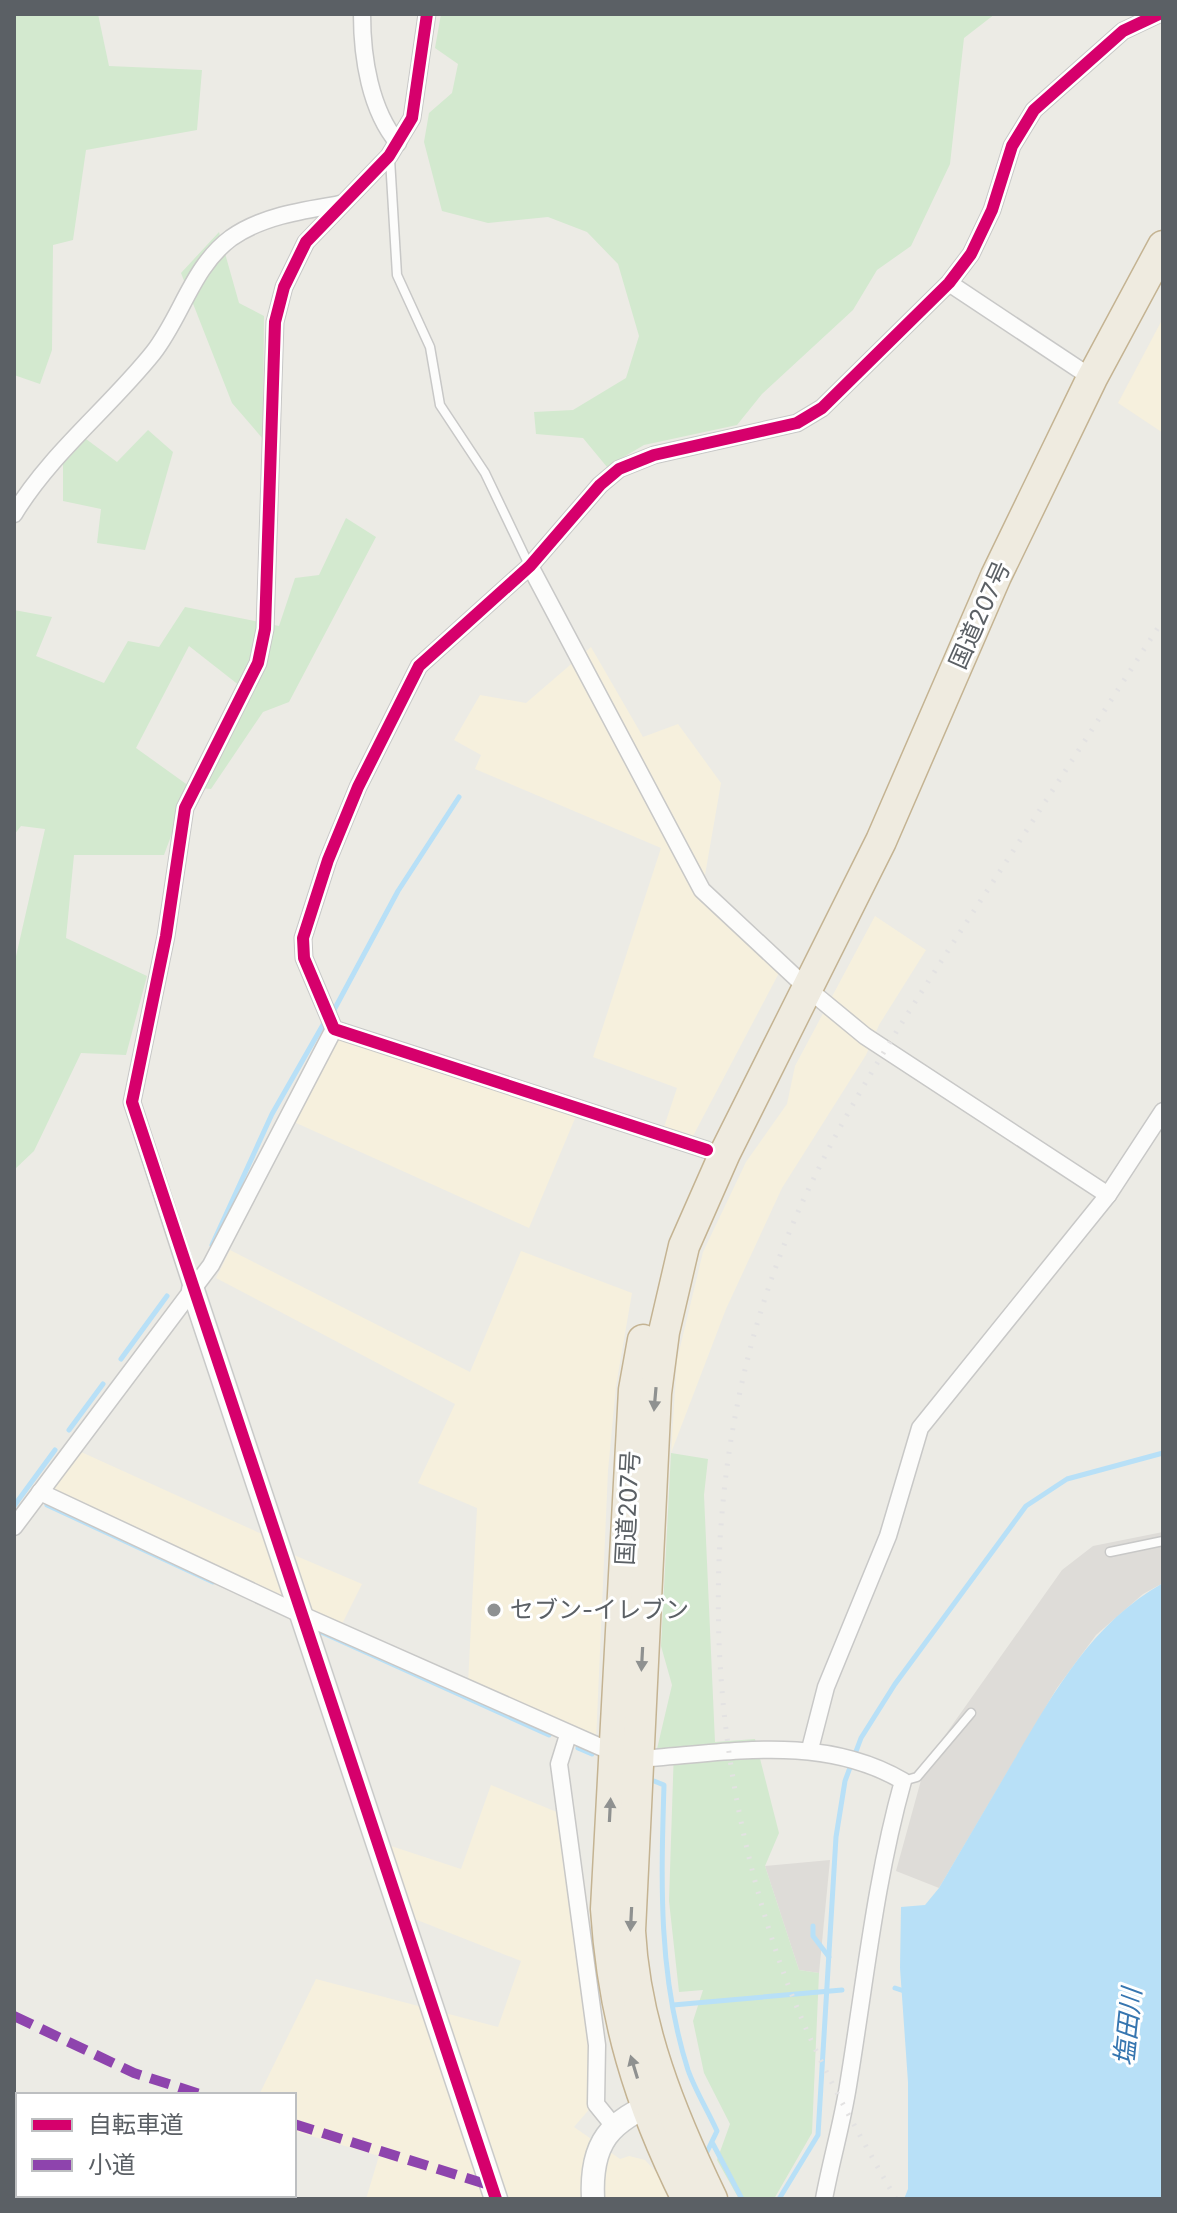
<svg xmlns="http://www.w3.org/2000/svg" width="1177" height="2213" viewBox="0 0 1177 2213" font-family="Inter,'Noto Sans JP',sans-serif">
<rect width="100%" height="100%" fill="#ecebe5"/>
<g fill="#f6f0dd">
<path d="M1163,318V433L1118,403Z"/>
<path d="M591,647L643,737L678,724L721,783L701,898L780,971L692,1138L664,1127L677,1088L593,1057L661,848L475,769L481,755L454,740L480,695L526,703Z"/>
<path d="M875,916L926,950L879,1025L866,1055L782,1188L726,1309L671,1453L677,1360L703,1252L746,1162L787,1104L795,1066Z"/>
<path d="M338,1037L576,1116L529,1228L294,1122Z"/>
<path d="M230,1250L470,1372L521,1251L632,1293L616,1386L608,1471L596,1741L468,1684L477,1508L418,1483L455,1404L216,1278Z"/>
<path d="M79,1451L264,1535L294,1555L362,1584L342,1624L52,1489Z"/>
<path d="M491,1785L569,1817L606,2041L605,2091L574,2127L620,2159L629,2156L645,2160L657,2173L668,2199H366L379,2156L294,2131V2095H259L316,1979L498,2027L521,1961L412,1918L388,1845L461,1869Z"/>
</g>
<g fill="#dedcd8">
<path d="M1163,1532V1583L1143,1594L1096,1635L1057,1688L939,1888L896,1871L926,1762L1062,1570L1093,1546Z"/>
<path d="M830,1860L819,1973L799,1970L765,1866Z"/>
</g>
<g fill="#d3e9cf" fill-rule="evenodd">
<path d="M14,14H98L109,66L202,70L197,130L86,150L73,240L53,245L52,350L40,384L14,375Z"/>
<path d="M441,14H995L964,38L950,164L911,246L877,270L853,310L762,394L737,425L644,445L607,467L583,438L536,434L534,412L573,410L626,378L639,336L618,264L587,232L548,217L488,223L442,211L424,142L429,113L452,93L458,64L435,48Z"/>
<path d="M219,232L239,303L264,316L263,439L232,403L181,273Z"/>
<path d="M148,430L173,452L145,550L97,543L101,509L63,501V464L86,439L117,462Z"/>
<path d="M346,518L376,537L289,702L263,712L211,789L189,787L164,855H74L66,938L147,976L126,1055L81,1053L34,1151L14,1170V965L45,829L21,826L14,835V610L52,617L36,656L104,683L128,641L159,647L185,607L279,626L295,578L319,575ZM189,646L240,686L189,786L136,748Z"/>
<path d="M671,1453L708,1459L704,1495L715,1742L755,1739L779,1833L765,1866L799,1970L819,1973L812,2133L774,2199H739L717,2160L730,2124L704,2073L693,2021L703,1990L679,1992L669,1901L674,1749H657L672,1685L661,1646Z"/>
</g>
<path fill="#b8e0f7" d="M1163,1583V2199H904L908,2189V2082L900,1968L901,1907L925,1905L939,1888C964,1845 989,1803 1014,1760C1054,1692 1092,1623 1163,1583Z"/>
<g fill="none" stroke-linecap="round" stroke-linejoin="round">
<g stroke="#b8e0f7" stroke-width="5">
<path d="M334,1010L398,891L459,797"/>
<path d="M212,1245L272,1114L324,1023"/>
<path d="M121,1359L167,1296"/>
<path d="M69,1430L103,1384"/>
<path d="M47,1505L213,1582"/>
<path d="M14,1506L55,1450"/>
<path d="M321,1632L549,1735"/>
<path d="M578,1748L592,1754"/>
<path d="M654,1781L664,1785C661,1882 658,1976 688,2070C695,2090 708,2111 717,2131L705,2156"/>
<path d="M813,1926V1936L829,1957"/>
<path d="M895,1988L907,1992"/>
<path d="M673,2005L842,1990"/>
<path d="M713,2144L742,2199"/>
<path d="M779,2199L818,2135L836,1837L845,1781L861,1738L895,1684L1026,1506L1067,1479L1163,1453"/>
</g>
<g stroke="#c8c8c7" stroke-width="11">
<g id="lane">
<path d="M390,159L397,275L430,347L440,405L485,473L529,565"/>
<path d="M1110,1552L1163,1541"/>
<path d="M903,1781L917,1777L971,1713"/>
</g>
</g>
<g stroke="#c8c8c7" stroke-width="19">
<g id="street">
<path d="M362,14C362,57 370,110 398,143"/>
<path d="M949,283L1092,378"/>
<path d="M14,514C51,453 109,408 153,353C182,316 192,267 231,238C262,216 304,210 341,204"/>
<path d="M530,566L702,890L808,989L865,1036L1108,1195"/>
<path d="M707,1150L334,1029L304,958L303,938L328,860L358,787L419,666L530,566L600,485L619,469L654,455L797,423L822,408L949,283L971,254L992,210L1012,146L1034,110L1123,31L1159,14"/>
<path d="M193,1290L132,1102L166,936L185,808L258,663L265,629L275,322L284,287L306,242L389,156L412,118L427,14"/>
<path d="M40,1492L300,1614L614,1753L637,1759C728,1753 821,1733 903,1781C875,1881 865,1983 848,2086C842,2124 831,2161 824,2199"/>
<path d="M14,1527L211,1265L334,1029"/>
<path d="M568,1735L559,1764L597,2045L596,2104L613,2125"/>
<path d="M810,1749L826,1687L888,1536L920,1428L1108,1195L1163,1111"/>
</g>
</g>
<g stroke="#c9cac9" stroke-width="25">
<g id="secondary">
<path d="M193,1290L496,2199"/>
<path d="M593,2199C590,2142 610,2121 659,2101"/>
</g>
</g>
<g stroke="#c4b392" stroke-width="33">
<g id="highway">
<path d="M643,1340L634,1390L606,1909C613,2017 639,2103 687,2199"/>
<path d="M712,2199C671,2114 635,2026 630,1931L656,1393L664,1332L684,1246L725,1153L881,841L996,576L1092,378L1163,246"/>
</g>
</g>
<use href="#lane" stroke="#fcfcfb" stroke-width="8"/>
<use href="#street" stroke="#fcfcfb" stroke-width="16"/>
<use href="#secondary" stroke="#fcfcfb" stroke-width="22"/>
<use href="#highway" stroke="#efebe0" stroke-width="30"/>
<path stroke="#e3e2e2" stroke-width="5" stroke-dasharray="2 10" stroke-linecap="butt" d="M896,2199C854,2126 813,2054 784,1974C695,1727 692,1444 802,1203C847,1105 906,1016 964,926C1031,824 1097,722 1163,620"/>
<g stroke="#8e44ad" stroke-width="10" stroke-dasharray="20 10" stroke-linecap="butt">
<path d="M14,2016L134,2073L203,2095"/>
<path d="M294,2124L492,2186"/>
</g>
<g stroke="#fff" stroke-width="17">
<g id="cycleway">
<path d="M427,14L412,118L389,156L306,242L284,287L275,322L265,629L258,663L185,808L166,936L132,1102L496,2199"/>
<path d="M707,1150L334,1029L304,958L303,938L328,860L358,787L419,666L530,566L600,485L619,469L654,455L797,423L822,408L949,283L971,254L992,210L1012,146L1034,110L1123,31L1159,14"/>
</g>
</g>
<use href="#cycleway" stroke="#d6006c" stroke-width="12"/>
</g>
<defs><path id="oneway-solid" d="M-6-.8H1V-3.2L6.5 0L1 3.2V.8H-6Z" transform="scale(2)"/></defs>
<g fill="#8f9190">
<use href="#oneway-solid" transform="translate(655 1399) rotate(95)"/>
<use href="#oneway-solid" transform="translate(642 1659) rotate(93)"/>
<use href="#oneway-solid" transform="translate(610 1810) rotate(-87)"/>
<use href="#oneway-solid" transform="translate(631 1919) rotate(93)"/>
<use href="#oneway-solid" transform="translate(634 2067) rotate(-107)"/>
</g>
<circle fill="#8e9192" stroke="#fff" stroke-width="3" cx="494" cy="1610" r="8"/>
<g text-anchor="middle" stroke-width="6" stroke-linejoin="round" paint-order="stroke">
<g font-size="24" fill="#5b6065" stroke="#fff">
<text transform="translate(980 615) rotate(-66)" y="8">国道207号</text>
<text transform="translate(628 1508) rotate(-87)" y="8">国道207号</text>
</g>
<g font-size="24" fill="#5b6065" stroke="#fff" text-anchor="start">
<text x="510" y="1618">セブン-イレブン</text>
</g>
<g font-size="26" font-style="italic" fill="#3676b0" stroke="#fff">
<text transform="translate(1128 2027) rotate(-84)" y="9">塩田川</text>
</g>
</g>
<rect width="1177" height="2213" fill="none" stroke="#5b6065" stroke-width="32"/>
<rect x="16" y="2093" width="280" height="104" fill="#ffffff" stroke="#bdbfc1" stroke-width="2"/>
<rect x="32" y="2119" width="40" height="12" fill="#d6006c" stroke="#bdbfc1" stroke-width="2"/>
<text x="88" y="2133" font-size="24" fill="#5b6065">自転車道</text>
<rect x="32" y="2159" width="40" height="12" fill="#8e44ad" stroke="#bdbfc1" stroke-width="2"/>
<text x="88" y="2173" font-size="24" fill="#5b6065">小道</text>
</svg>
